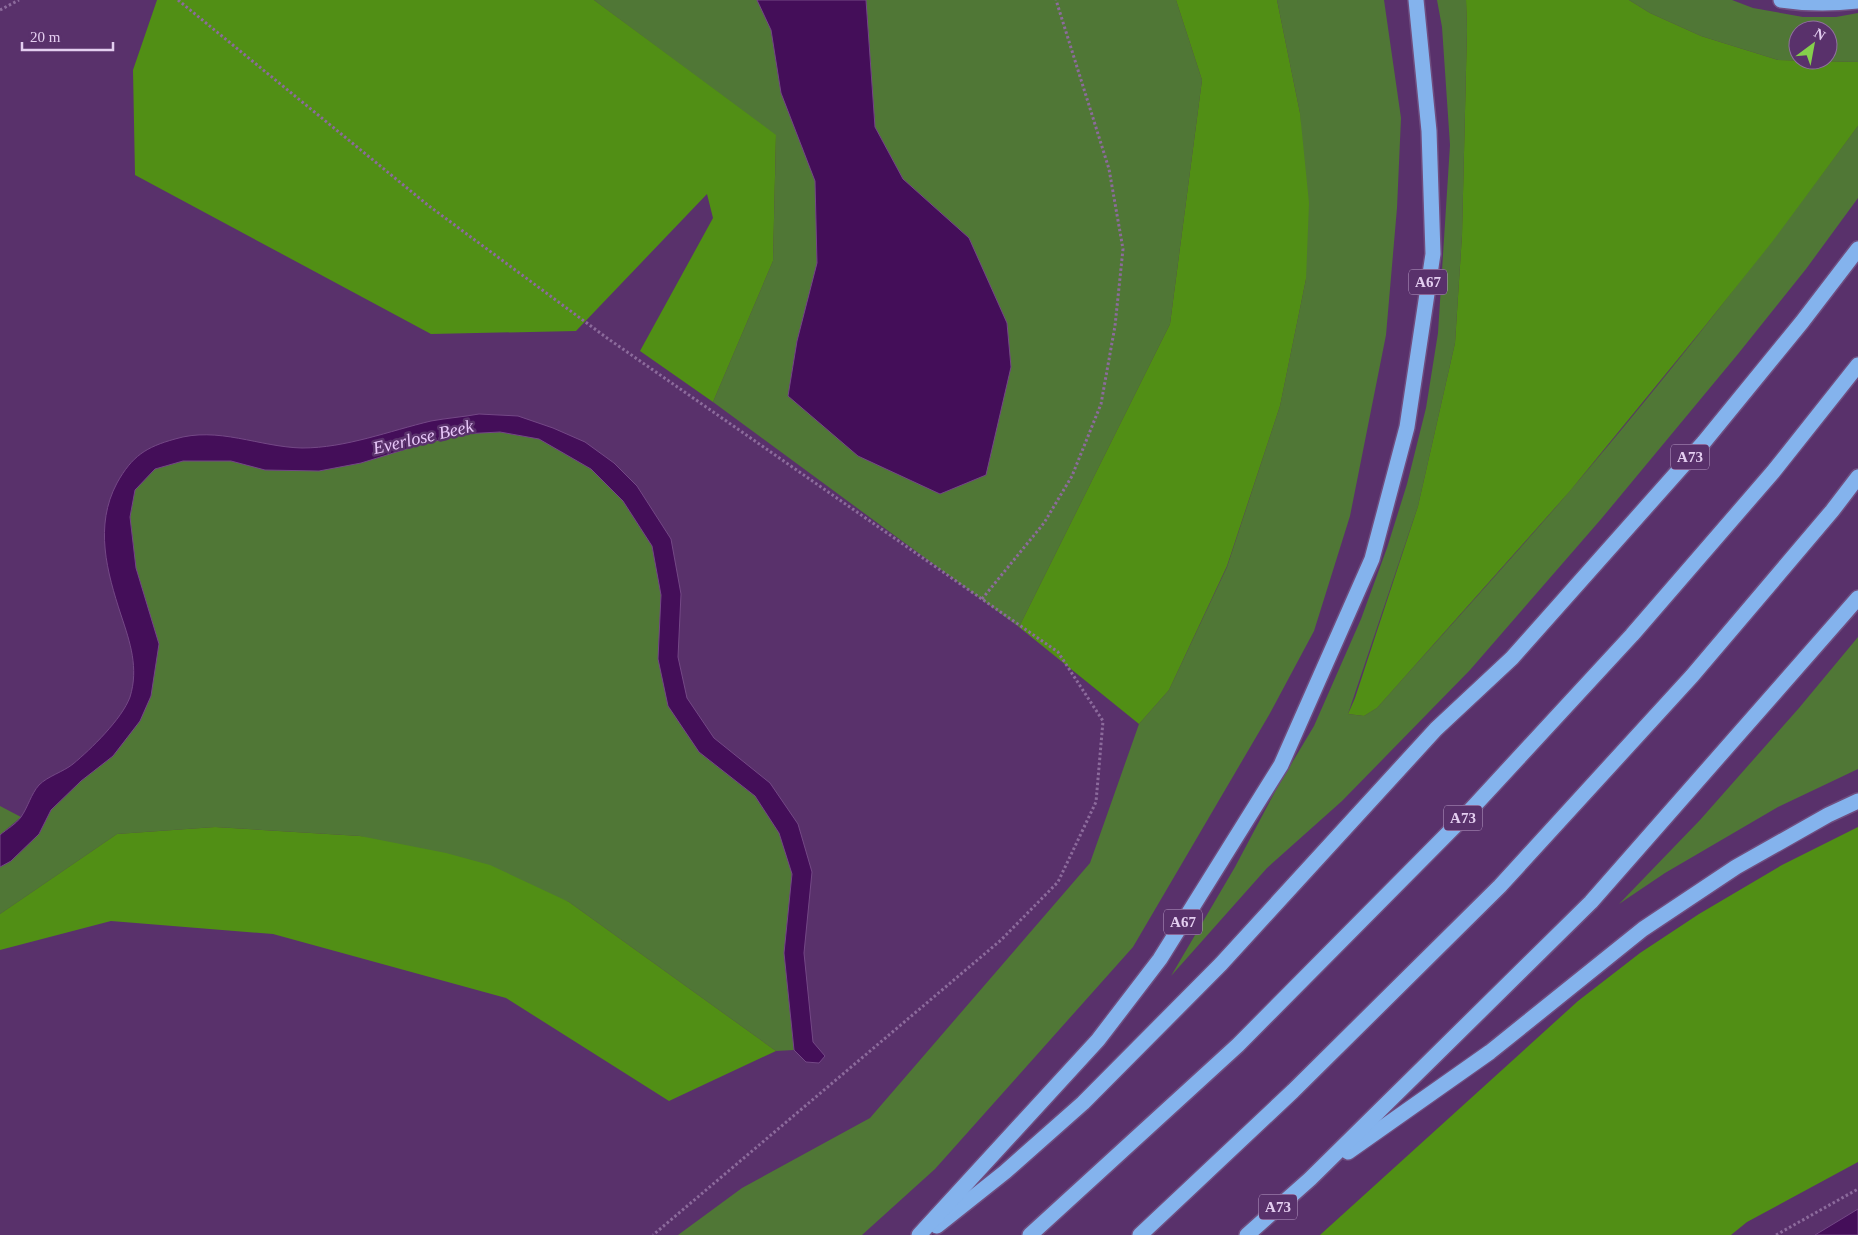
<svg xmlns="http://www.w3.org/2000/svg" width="1858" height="1235" viewBox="0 0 1858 1235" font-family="Georgia,serif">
<rect width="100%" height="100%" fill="#59316b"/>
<g fill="#507736" fill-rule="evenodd">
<path d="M594,0H757L771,30L781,93L815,181L817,263L797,341L788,396L969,238L903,179L875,127L866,0H1176L1202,80L1170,324L1019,627L713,402L773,261L776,136Z"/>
<path d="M1277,0H1384L1401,118L1397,208L1386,335L1350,516L1314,631L1269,715L1133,947L935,1169L862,1235H678L742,1188L870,1118L1090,863L1139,724L1169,690L1227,567L1280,406L1306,279L1300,113Z"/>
<path d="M1437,0H1466L1467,29L1462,235L1455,343L1418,506L1348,714L1364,716L1377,708C1441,636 1506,565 1569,492C1670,374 1765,251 1858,126V198L1806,269L1738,354L1602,518L1470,670L1342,801L1267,868L1171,976L1235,867L1278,786L1314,726L1361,619L1387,548L1407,484L1426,408L1438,333L1450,145L1442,27Z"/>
<path d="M1629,0H1732L1753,8L1803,17H1836L1858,13V62L1778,60L1701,36L1650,13ZM1798,30H1828V60H1798Z"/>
<path d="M500,432L539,439L591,469L623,501L652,546L661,595L658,659L699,752L755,796L779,832L792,874L784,953L794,1050L776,1051L569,902L360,836L215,827L117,834L0,914V867L11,861L39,834L51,810L81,781L113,756L159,644L136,568L130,517L135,490L155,469L183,461H231L265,470L416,446L462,434Z"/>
<path d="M1858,637V769L1778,807L1665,873L1619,904L1700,820L1799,708Z"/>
<path d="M0,806L21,817L0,835Z"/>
</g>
<g fill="#518f15">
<path d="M157,0H594L776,135L773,261L713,402L640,351L713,218L707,194L576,331L431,334L135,175L133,70Z"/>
<path d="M1176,0H1277L1300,113L1309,203L1306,279L1280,406L1227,566L1169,690L1139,724L1019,627L1170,324L1202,80Z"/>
<path d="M1466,0H1629L1650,13L1701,36L1778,60L1858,62V126L1772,242L1705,326L1570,491L1377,708L1364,716L1348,714L1355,698L1418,506L1455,343L1462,235L1467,29Z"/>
<path d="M215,827L360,836L446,853L490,865L569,902L776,1051L669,1101L506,998L273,934L111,921L0,950V914L117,834Z"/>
<path d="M1858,827V1162L1747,1222L1731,1235H1320L1578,1001L1640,953L1699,914L1782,865Z"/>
</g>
<g fill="#440e59" stroke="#744886">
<path d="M757,0H866L875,127L903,179L969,238L1007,323L1011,367L986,475L940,494L858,456L788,396L797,341L817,263L815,181L781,93L771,30Z"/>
<path d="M479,414L518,416L553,428L585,442L614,463L637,486L671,539L681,594L678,657L687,698L714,738L770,783L798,824L812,872L804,953L813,1042L825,1056L819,1063L806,1062L794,1050L784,953L792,874L779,833L755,796L699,752L668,706L658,659L661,595L652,546L623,501L591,469L539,439L500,432L462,434L416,446L361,463L319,471L265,470L231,461H183L155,469L135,490L130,517L136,568L159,644L151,696L140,721L113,756L81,781L51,810L39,834L11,861L0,867V835C7,829 16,824 21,817C28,807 31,794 39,785C48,776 63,772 73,764C91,749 122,719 130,697C139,668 130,642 121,615C107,572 94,526 117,483C132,456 146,447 175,439C218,426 259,447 302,448C346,448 389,431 431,421C447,418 463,417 479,414Z"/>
<path d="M1858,1209V1235H1815Z"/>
</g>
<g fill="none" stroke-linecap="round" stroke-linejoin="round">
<g stroke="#6f4d7f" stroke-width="18">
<g id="highway">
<path d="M1781,0C1807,4 1832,4 1858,1"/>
<path d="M1348,1152L1490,1052L1643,929L1736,867L1828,815L1858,801"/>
<path d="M937,1226L1005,1172L1083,1103L1221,964L1436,729L1512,658L1704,442L1802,322L1858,249"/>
<path d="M919,1235L1098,1040L1160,959L1281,765L1372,559L1407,427L1433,254L1429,131L1416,0"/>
<path d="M1030,1235L1238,1045L1464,817L1632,635L1773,472L1858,365"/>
<path d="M1140,1235L1293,1091L1500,886L1692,676L1832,511L1858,477"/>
<path d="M1247,1235L1310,1179L1591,902L1858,598"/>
</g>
</g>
<g stroke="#8c6b9c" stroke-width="3" stroke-dasharray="2.5 2.5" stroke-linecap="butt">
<path d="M178,0L429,206L607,338L1058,652L1103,721L1096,802L1058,882L1001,940L653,1235"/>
<path d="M0,10L19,0"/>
<path d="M982,599L1044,523L1072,476L1101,404L1115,326L1123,249L1109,169L1056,0"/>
<path d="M1776,1235L1858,1189"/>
</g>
<use href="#highway" stroke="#84b3ed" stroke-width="15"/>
</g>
<g text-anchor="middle" stroke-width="5" stroke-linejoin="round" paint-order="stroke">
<g fill="#59316b" stroke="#ba9fc8" stroke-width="1">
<rect x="1409" y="269.5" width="38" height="25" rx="4"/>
<rect x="1671" y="444.5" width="38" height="25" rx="4"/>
<rect x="1444" y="805.5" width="38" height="25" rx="4"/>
<rect x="1164" y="909.5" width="38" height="25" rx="4"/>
<rect x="1259" y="1194.5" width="38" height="25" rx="4"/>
</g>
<g font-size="15" font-weight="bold" fill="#e4cef0">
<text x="1428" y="287">A67</text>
<text x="1690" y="462">A73</text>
<text x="1463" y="823">A73</text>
<text x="1183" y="927">A67</text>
<text x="1278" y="1212">A73</text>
</g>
<g font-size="18" font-style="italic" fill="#e9c8fa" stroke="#59316b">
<text transform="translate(423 437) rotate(-13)" y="6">Everlose Beek</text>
</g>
</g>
<g transform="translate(1813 45) rotate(32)"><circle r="24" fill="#59316b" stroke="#9170a0"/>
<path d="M0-4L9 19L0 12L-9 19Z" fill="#85cf4c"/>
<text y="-8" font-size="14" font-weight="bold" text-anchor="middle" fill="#e4cef0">N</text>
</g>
<path d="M22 42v8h91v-8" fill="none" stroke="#e4cef0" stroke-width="2.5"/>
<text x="30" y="42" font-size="15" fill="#e4cef0" stroke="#59316b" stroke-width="4" paint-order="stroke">20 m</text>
</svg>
